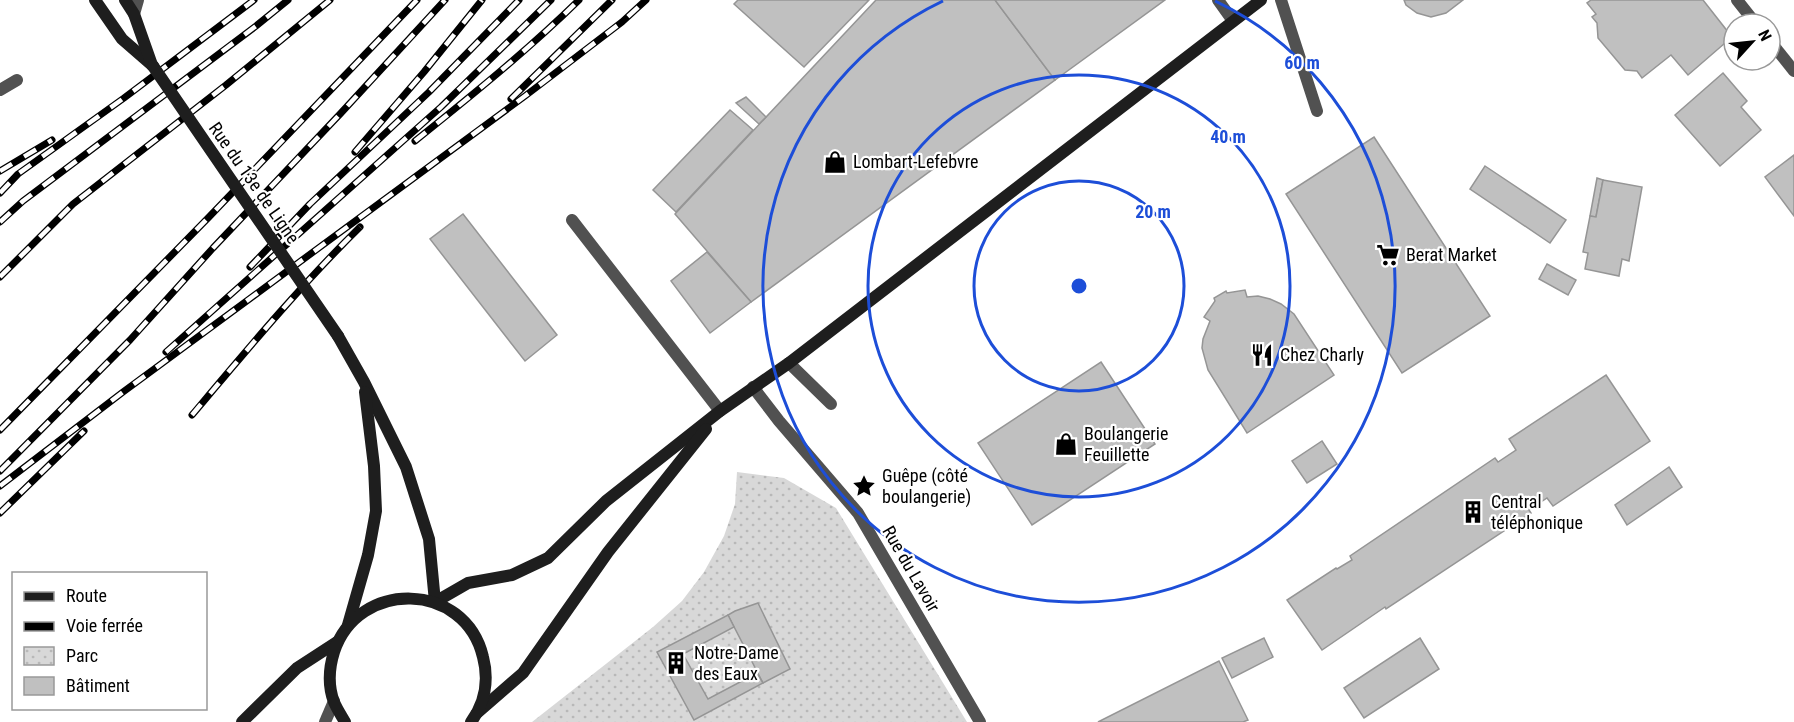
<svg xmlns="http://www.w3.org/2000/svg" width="1794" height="722" viewBox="0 0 1794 722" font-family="'Roboto Condensed',sans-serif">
<defs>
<pattern id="park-dots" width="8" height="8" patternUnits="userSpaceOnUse" patternTransform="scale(1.5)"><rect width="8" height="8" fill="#d8d8d8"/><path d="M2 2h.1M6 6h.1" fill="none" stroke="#b8b8b8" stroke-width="1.8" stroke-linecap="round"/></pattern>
</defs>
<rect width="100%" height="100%" fill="#fff"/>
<path fill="url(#park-dots)" d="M737,472L784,478L836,508L967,722H532L653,627L682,601L704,572L724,536L735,504Z"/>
<g fill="#c0c0c0" stroke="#959595" stroke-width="1.5">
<path d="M738,0H869L804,67L734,4Z"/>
<path d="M876,0H995L1055,80L751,302L675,214Z"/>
<path d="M995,0H1165L1055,80Z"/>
<path d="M1404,0H1463L1446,13L1431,17L1417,13L1406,5Z"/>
<path d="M1591,0H1703L1732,37L1688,75L1671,55L1642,78L1637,71L1625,70L1598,38L1597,23L1592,17L1596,14L1587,3Z"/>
<path d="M1723,73L1747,101L1741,107L1761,130L1720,166L1675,115Z"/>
<path d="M746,97L766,117L759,124L736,103Z"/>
<path d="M730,110L753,130L676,212L653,190Z"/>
<path d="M1374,137L1490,316L1402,373L1286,194Z"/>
<path d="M1794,155V216L1765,177Z"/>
<path d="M1485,166L1566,220L1550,243L1470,189Z"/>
<path d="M1597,178L1603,180L1596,217L1590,216Z"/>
<path d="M1603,180L1642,187L1629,261L1622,259L1619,276L1585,269L1588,253L1583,252L1590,216L1596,217Z"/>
<path d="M463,214L557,335L525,361L430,239Z"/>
<path d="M707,252L751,302L710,333L671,281Z"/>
<path d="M1547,264L1576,280L1568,295L1539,279Z"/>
<path d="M1245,290L1247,297L1258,296L1270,299L1281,304L1294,314L1334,375L1247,433L1208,370L1202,348L1203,339L1210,321L1204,317L1215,301L1214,298L1226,291L1227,293Z"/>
<path d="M1101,362L1155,444L1032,525L978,443Z"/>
<path d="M1606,375L1650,441L1553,506L1547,498L1529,510L1531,513L1386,609L1385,607L1322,650L1287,600L1336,568L1337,569L1352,560L1350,556L1495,458L1498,462L1516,450L1509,439Z"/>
<path d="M1322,441L1337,464L1307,483L1292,461Z"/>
<path d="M1669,467L1682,487L1627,525L1615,505Z"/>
<path d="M758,603L790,669L763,683L728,615L735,611Z"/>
<path d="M728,615L734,627L683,654L708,699L757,673L763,683L694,720L657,652Z"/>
<path d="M1264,638L1273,657L1232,678L1222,658Z"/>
<path d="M1420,638L1439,669L1364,718L1344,688Z"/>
<path d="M1219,661L1248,720L1243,722H1098Z"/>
</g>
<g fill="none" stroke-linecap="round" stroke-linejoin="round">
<g stroke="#515151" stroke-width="12">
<path d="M1218,0L1233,21"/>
<path d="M1281,0L1317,111"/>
<path d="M0,90L17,80"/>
<path d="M572,220L720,411"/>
<path d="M789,363L831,404"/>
</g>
<g stroke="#515151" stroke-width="12">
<path d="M134,14L138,0"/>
<path d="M753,387L779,421L858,513L980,722"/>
</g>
<g stroke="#515151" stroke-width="12">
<path d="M1737,0L1756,24"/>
<path d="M1770,41L1794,71"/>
<path d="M325,722L334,701"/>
</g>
<g stroke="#1e1e1e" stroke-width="12">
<path d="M95,0L122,39L153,66"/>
<path d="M125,0L134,14L152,65"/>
<path d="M338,336L364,382L406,467L429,539L435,602L468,583L512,575L548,558L606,501L720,411L789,363L1261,0"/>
<path d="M348,625L368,555L376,511L374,466L365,392"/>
<path d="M477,713L523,673L608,552L706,429"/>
<path d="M242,722L297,668L337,642"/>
<path d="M345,722C341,715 337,709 334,702C328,686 329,668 334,652C358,579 465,581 483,657C489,680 485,703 471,722"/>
</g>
<g stroke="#000" stroke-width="7">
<g id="rail">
<path d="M511,99L612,0"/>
<path d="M415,141C471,96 528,50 579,0"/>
<path d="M355,152L424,72L482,0"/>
<path d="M0,171L52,140"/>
<path d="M0,193L18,174L124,98L254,0"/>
<path d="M0,222L23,201L256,26L288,0"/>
<path d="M250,267L310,204L429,92L519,0"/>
<path d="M0,277L73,204L226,85L330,0"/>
<path d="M166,352L441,107L551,0"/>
<path d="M192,415C246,351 300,286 360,227"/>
<path d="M0,430L209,217L417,0"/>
<path d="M0,471L130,340L213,248L341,113L445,0"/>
<path d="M0,486L123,392L525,96L622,22L646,0"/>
<path d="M0,513L84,431"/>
</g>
</g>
<use href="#rail" stroke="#fff" stroke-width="4.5" stroke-dasharray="14" stroke-linecap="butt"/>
<path stroke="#1e1e1e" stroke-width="12" d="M153,66L338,336"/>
</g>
<g fill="none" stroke="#1d4ed8" stroke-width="3">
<circle cx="1079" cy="286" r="105"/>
<circle cx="1079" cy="286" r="211"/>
<path d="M1215 1A316 316 0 1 1 943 1"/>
</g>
<defs>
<g id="shop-bare" transform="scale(1.8)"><path d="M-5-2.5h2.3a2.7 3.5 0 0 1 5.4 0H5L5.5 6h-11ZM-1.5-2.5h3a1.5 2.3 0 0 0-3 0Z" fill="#000" stroke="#fff" stroke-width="2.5" paint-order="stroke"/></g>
<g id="supermarket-bare" transform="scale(1.8)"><path d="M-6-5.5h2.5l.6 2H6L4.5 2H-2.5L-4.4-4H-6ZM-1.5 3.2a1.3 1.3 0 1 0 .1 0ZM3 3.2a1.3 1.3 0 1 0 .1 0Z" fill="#000" stroke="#fff" stroke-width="2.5" paint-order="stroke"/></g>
<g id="restaurant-bare" transform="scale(1.8)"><path d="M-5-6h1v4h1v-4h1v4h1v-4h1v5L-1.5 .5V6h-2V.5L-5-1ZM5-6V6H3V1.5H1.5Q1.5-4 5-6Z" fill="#000" stroke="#fff" stroke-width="2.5" paint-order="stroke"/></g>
<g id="sight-bare" transform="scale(1.8)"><path d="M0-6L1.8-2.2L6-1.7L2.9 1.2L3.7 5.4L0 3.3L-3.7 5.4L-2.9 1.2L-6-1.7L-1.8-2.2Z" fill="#000" stroke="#fff" stroke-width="2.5" paint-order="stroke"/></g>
<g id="building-bare" transform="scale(1.8)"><path d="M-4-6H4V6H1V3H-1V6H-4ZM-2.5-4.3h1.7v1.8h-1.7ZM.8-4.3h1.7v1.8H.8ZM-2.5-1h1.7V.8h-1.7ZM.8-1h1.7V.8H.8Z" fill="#000" stroke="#fff" stroke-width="2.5" paint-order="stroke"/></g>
</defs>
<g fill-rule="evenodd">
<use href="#shop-bare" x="835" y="162"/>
<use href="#supermarket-bare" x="1388" y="255"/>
<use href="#restaurant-bare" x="1262" y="355"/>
<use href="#shop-bare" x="1066" y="444"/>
<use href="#sight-bare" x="864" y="486"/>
<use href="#building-bare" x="1473" y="512"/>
<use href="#building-bare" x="676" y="663"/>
</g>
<g text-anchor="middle" stroke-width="4.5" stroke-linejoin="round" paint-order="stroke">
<g font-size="18" fill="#000" stroke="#fff" text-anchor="start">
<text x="853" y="168">Lombart-Lefebvre</text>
<text x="1406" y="261">Berat Market</text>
<text x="1280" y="361">Chez Charly</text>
<text x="1084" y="440">Boulangerie<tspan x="1084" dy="21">Feuillette</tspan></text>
<text x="882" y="482">Guêpe (côté<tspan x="882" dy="21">boulangerie)</tspan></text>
<text x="1491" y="508">Central<tspan x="1491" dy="21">téléphonique</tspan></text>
<text x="694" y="659">Notre-Dame<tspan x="694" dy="21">des Eaux</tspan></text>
</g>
<g font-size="18" fill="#000" stroke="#fff">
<text transform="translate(254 183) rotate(55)" y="6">Rue du 13e de Ligne</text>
<text transform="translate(911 569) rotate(60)" y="6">Rue du Lavoir</text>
</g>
</g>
<circle cx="1079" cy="286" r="9" fill="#1d4ed8" stroke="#fff" stroke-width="3"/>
<g font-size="18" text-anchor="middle" font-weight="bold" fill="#1d4ed8" stroke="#fff" stroke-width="4.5" stroke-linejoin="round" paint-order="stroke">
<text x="1302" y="69">60 m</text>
<text x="1228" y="143">40 m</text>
<text x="1153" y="218">20 m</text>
</g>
<rect x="12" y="572" width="195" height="138" fill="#ffffff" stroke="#999999" stroke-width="1.5"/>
<rect x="24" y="592" width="30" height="9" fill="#1e1e1e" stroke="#999999" stroke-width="1.5"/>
<text x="66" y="602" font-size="18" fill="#000000">Route</text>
<rect x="24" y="622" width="30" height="9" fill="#000000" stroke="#999999" stroke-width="1.5"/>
<text x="66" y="632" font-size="18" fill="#000000">Voie ferrée</text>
<rect x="24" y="647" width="30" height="18" fill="url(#park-dots)" stroke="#999999" stroke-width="1.5"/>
<text x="66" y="662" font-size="18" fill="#000000">Parc</text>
<rect x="24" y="677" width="30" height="18" fill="#c0c0c0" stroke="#999999" stroke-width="1.5"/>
<text x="66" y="692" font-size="18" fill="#000000">Bâtiment</text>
<g transform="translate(1752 42) rotate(63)"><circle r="28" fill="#ffffff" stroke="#999999" stroke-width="1.5"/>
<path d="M0-4.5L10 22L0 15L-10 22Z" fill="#000000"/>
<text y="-9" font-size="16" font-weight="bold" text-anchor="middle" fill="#000000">N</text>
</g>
</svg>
